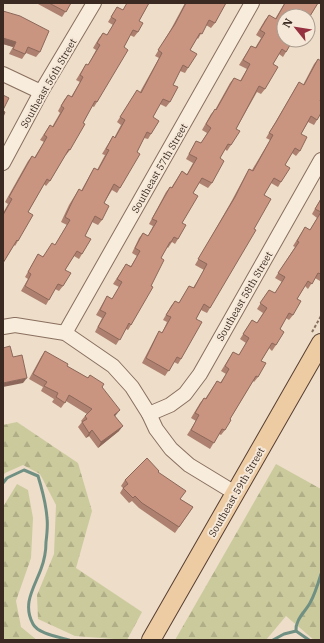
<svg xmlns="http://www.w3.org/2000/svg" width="324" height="643" viewBox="0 0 324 643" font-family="'IBM Plex Serif',serif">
<defs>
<pattern id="forest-firs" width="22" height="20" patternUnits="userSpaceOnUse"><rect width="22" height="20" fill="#cbca9d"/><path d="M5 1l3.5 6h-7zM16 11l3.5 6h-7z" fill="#afae87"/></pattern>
</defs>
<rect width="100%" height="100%" fill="#edddc9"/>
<g fill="url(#forest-firs)">
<path d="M17,422L78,463L92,511L76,568L142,612L127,640L75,636L38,619L37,595L54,554L56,505L40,474L23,465L5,473L3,476V425Z"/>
<path d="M276,464L321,489V640H314L286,616L266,640H175Z"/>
<path d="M17,484L28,490L33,518L31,558L16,601L21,627L37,640H3V507Z"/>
</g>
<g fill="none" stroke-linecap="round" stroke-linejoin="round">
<g stroke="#709083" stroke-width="3">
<path d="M3,483L7,478L24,470L38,476C42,489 46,504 47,518C48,526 47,534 46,542C46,550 44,561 41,569C34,588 22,604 33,624C38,634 60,637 69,640"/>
<path d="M296,631C295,620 305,612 310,603C315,594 318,584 321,574"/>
<path d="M273,640L284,634L296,631L309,640"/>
</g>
<g stroke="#896f5e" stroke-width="16">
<g id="minor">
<path d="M3,74L41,92"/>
<path d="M3,163L41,92L94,3"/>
<path d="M3,327L15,325L65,333L113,366L132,387L149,414L156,429L171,449L189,465L235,493"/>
<path d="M65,333L252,3"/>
<path d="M149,414L170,405L185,394L200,374L321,160"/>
</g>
</g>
<g stroke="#573e32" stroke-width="20">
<path id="major" d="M151,640L321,343"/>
</g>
<path stroke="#896f5e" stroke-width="2" stroke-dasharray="3 2" stroke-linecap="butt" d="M312,332L321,316"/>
<use href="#minor" stroke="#f8ecdc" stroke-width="14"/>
<use href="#major" stroke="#edcca4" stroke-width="18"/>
</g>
<g fill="#ad806f">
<path d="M39,3H71L62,17L38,4Z"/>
<path d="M127,3H149L139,21L138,32L134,37L130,35L124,47L97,102L94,107L92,106L83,123L70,150L66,155V154L50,181L46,186L44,184L28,212L18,241L15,246L14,245L3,263V213L8,204L5,202L28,161L32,156L34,158L44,142L40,140L50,125L52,127L60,113L58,111L64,100L68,95L71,97L80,82L76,80L86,64L88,65L96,50L93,48L99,38L103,33L107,35L113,25L108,22L117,7L123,10Z"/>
<path d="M185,3H226L215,23L211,28L206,25L198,39L197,38L190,50L188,68L185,73L180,71L173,85L170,102L166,107L160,104L153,117L151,134L148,139L144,138L137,152L120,188L117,193L112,190L104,203L102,220L98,225L92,222L85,236L82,254L79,259L74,256L65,270L63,286L59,291L55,289L46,305L21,291L28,279L25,277L38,254L42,257L55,245L67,225L61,222L69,205L79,189L81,191L91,173L94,168L97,170L105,155L102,154L113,136L114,138L121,125L117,122L137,90L140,92L159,58L155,56L171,29Z"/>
<path d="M283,3H318L308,20V16H284L286,52L283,57L279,54L273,64L265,89L261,94L257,92L236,129L231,145L227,151L225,149L220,158L212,183L208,188L199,183L193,193L182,223L178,239L175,244L172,242L168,248L167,247L161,258L151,286L131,325L128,330L126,329L116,345L95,332L102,318L96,315L107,296L112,299L119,287L113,284L126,264L131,266L137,256L132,253L139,238L143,233L148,236L153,226L149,224L166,192L170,187L171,188L182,171L187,174L193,163L186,159L196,141L201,143L207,133L202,130L211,114L215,110L230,83L234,78L240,81L247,69L239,65L251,46L255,48L261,38L256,35L265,20L269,15L275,19L284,4Z"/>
<path d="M3,11L40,52L36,57L26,53L22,59L9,54L13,47L3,44Z"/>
<path d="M318,59L320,101L317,120L314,125L308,122L301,134L300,151L296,156L292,153L285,165L281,182L278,187L271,183L264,195L210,308L207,313L201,310L196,319L181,359L178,364L174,362L165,376L142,363L156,336L159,331L162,333L167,322L163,320L171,306L175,301L179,303L189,286L193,288L204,270L195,265L231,202L246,174L249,169L252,170L270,140L266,138L296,87L299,82L303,85L314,64Z"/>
<path d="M321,198V279L320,281L315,278L308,289L305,286L297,299L293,315L289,320L286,318L280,329L276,345L272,351L269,348L261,361L258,377L254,382L253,381L230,419L225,430L221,435L219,434L210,449L187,435L196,421L191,418L200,403L204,398L205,399L217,381L220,383L226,374L221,371L233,352L239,355L246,343L240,339L252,320L257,323L263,313L257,309L269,290L275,293L282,282L275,278L295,247L293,246L305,227L310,230L317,218L312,214Z"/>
<path d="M45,351L67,366L88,378L90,375L102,387L116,415L115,416L119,431L98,448L89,436L86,438L78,427L82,422L81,421L85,416L87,414L66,401L61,408L52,402L54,399L41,391L43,387L29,379L41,357Z"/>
<path d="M158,472L180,499L193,507L175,533L139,508L132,501L129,503L120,493L123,488L121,486L125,480Z"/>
</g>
<g fill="#8d685a">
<path d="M3,38L16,42L13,47L3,44Z"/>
<path d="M27,378L23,383L3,387V383Z"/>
<path d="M120,410L116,415L110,420L114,415Z"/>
<path d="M123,426L119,431L98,448L101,442Z"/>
<path d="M92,430L89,436L86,438L89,433Z"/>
</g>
<g fill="#c99581" stroke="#8d685a">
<path d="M49,3H71L66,12Z"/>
<path d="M127,3H149L139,21L143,23L138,32L133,30L124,47L128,50L97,102L95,101L83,123L85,124L70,150L69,149L50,181L47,179L28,212L33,215L18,241L17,240L3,263V215L12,199L9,197L32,156L35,158L47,137L44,135L50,125L53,127L64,108L61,106L68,95L72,97L83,77L80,75L86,64L88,65L100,45L97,43L103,33L107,35L116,20L111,17L117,7L123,10Z"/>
<path d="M186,3H226L215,23L209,20L202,34L200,33L190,50L197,54L188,68L183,65L173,85L178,87L170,102L163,99L153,117L159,121L151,134L147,132L137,152L140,154L120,188L114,184L104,203L109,206L102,220L95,216L85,236L91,239L82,254L77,251L65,270L71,273L63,286L58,284L49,300L25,286L31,274L28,272L38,254L43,257L52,243L55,245L70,220L65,217L73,200L79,189L82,191L94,168L98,170L109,150L106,149L113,136L115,138L125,120L120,117L137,90L141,93L162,53L158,50L175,24Z"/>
<path d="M285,3H318L310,16L306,13L304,16H284V40H293L286,52L282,49L273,64L278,67L265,89L259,86L236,129L240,131L231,145L228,144L220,158L224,161L212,183L202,178L193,193L198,196L182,223L186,225L178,239L174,237L171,242H170L161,258L164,260L151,286L153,287L131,325L129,323L120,340L98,327L106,313L100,310L107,296L112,299L122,282L117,279L126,264L131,267L140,251L135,248L143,233L148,236L157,221L152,219L170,187L172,188L182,171L187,175L197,158L189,154L196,141L201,143L211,128L206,124L215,109L216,110L234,78L241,81L250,64L243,60L251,46L256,48L265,33L260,30L269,15L276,19Z"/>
<path d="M3,11L20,16L49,31L40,52L28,47L25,54L13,49L16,42L3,38Z"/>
<path d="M318,59L321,61V99L320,101L321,102V113L317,120L311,116L301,134L307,137L300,151L295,148L285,165L290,168L281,182L274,178L264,195L271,199L254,229L256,230L210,308L204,304L196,319L202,322L181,359L177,357L169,371L146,358L159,331L162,333L171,317L166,315L175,301L179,303L189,286L194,288L207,264L198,259L235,197L249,169L253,171L273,135L269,133L276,122L299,82L304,85Z"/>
<path d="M3,95L9,98L3,110Z"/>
<path d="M3,111L5,112L3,117Z"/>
<path d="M321,199V274L318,273L312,284L308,281L297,299L301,301L293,315L289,313L280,329L284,332L276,345L272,343L261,361L266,363L258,377L256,376L230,419L231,420L225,430L222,429L214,443L191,430L199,415L195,413L204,398L206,399L217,381L221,383L229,369L225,366L233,352L239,355L249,338L243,334L252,320L257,323L267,308L260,303L269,290L275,293L285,277L278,273L299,242L297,241L305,227L310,230L321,212L315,209Z"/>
<path d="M10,346L13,357L22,355L27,378L3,383V348Z"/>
<path d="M45,351L68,364L67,366L88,378L90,375L104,384L102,387L120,410L114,415L123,426L101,442L92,430L89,433L82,422L87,419L85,416L92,409L69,395L65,403L56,397L58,393L44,386L47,382L33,374Z"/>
<path d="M147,458L159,471L158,472L186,491L180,499L193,507L179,527L142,503L135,496L133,498L123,488L128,484L125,480Z"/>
</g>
<g text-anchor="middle" stroke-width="4" stroke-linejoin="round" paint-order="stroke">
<g font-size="10" fill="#3a2a21" stroke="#f5e8d8">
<text transform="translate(48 83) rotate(-60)" y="4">Southeast 56th Street</text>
<text transform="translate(159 168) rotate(-60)" y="4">Southeast 57th Street</text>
<text transform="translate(244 296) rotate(-60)" y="4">Southeast 58th Street</text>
<text transform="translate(236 492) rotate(-60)" y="4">Southeast 59th Street</text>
</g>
</g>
<rect width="324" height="643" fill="none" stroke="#3a2a21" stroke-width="8"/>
<g transform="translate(296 28) rotate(300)"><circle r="19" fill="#f5e8d8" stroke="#aa9c8f"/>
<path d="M0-3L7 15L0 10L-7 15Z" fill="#953140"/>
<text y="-6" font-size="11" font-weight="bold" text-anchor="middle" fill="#3a2a21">N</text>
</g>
</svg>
